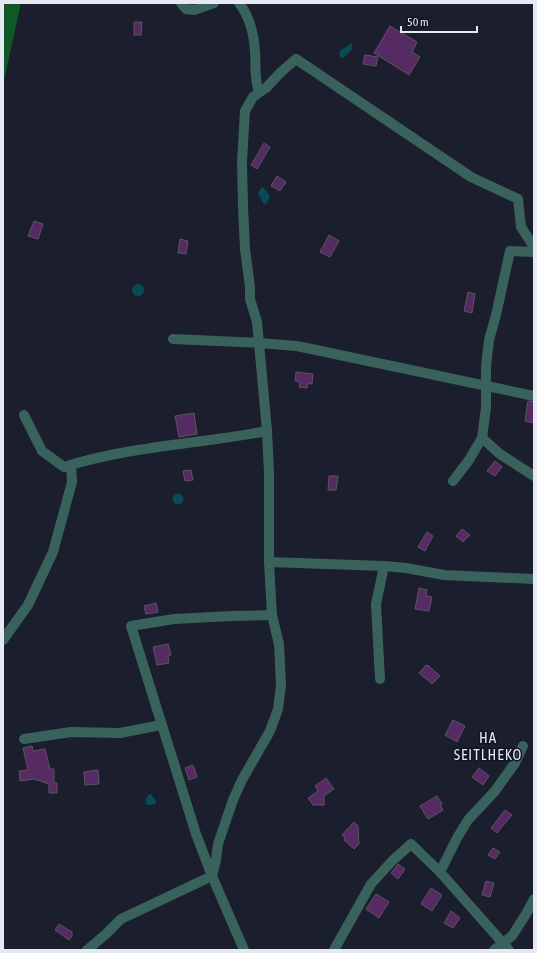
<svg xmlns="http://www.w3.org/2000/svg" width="537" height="953" viewBox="0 0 537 953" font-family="'Asap Condensed',sans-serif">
<rect width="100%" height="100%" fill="#1a1e2d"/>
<path fill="#115727" d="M3,3H21L5,76L3,79Z"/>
<g fill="#0a4956">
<path d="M352,43C354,52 347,52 344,58H341L339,53L340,51Z"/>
<path d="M263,187L270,196L266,205L263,203L258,193L261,188Z"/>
<circle cx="138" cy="290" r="6"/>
<circle cx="178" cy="499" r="5.5"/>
<path d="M149,794H151L155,799L156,804L149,805L146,804V799Z"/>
</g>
<g fill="#562a62" stroke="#5f5262">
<path d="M134,22H142L141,35H134Z"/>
<path d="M390,26L417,42L412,52L420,57L409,75L374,53Z"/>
<path d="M365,55L378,57L376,66L363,64Z"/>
<path d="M264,143L270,147L257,169L251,165Z"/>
<path d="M277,176L286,182L280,191L271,186Z"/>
<path d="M34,221L43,224L38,239L28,236Z"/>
<path d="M329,235L339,241L330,257L320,252Z"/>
<path d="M180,239L188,241L186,254L178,253Z"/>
<path d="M468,292L475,294L472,313L464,311Z"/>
<path d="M296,372L313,374L312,384L308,383L307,388L299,387L300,382L295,381Z"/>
<path d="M528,401L534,402V423L525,421Z"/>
<path d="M194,413L197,434L179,437L175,416Z"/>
<path d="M495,461L502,467L495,476L487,471Z"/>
<path d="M191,470L193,480L185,481L183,471Z"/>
<path d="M329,476H338L336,490H328Z"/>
<path d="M462,529L470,535L463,542L456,536Z"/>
<path d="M427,532L433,536L425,551L418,547Z"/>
<path d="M419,588L427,590L426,596L432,597L429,611L415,609Z"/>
<path d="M156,603L158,612L146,614L144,606Z"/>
<path d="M168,644L171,655L168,656L169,663L157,665L153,647Z"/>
<path d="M426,665L429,666L440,676L432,684L419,673Z"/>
<path d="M453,720L465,726L457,742L445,735Z"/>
<path d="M32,746L33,751L45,749L50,769H54V783H57V793H49V784L34,779L20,781L19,771L28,770L23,748Z"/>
<path d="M193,765L197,777L189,780L185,768Z"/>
<path d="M479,768L489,776L483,785L472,777Z"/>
<path d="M98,770L99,784L85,785L84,772Z"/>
<path d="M326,778L334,789L324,796V805H313L308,798L318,791L315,786Z"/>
<path d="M437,796L442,804L440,805L443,810L428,819L420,806Z"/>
<path d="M505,810L512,815L497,833L491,828Z"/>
<path d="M354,822L358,826L359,844L354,849L344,840L345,838L342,835Z"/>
<path d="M493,848L500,852L495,859L488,855Z"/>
<path d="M398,864L405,869L398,879L391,873Z"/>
<path d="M486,881L494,883L490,897L482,895Z"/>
<path d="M431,888L442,895L432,911L421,904Z"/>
<path d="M376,894L389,902L379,918L366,909Z"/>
<path d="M451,911L460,918L453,928L444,923Z"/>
<path d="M59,924L72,932V936L69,940L55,930Z"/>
</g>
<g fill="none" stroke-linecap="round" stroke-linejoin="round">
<g stroke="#3a625c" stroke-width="10">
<path d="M181,3L186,9L194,10L214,3"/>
<path d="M239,3C250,17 254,34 255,52C256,66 254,79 259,92"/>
<path d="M534,247L521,227L518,199L471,177L296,59L281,72L266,88L253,97L245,111L242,161L243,207L245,249L250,287V299L257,322L259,343L267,431L269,473V562L384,566L406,568L444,575L534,579"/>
<path d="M173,339L259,343L297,346L534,396"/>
<path d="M24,415L42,451L64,467C130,446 199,444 267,431"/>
<path d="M482,438L500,454L534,476"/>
<path d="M453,481L469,460L482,438L486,408V367L489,340L496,315L510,251L534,252"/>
<path d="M3,640L28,605L53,552L72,482L71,465"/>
<path d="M380,679L376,604L384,566"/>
<path d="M24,739L71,732L120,733L161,725"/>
<path d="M440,872L457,838L468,820L495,791L515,763L523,746"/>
<path d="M87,950L106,934L121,919L212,876L196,834L131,626L174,619L232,616L272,615"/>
<path d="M244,950L212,876L216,860L218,844L233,800L242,780L270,731L278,709L281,685L279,644L272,615L269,562"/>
<path d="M334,950L371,884L392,861L411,844L440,872L509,950"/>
<path d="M494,950L512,936L526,914L534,899"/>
</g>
</g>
<g text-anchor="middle" stroke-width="3" stroke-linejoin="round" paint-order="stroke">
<g font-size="15" letter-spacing="1" fill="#e6e9f4" stroke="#111423">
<text x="488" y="743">HA<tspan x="488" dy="17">SEITLHEKO</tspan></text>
</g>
</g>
<rect width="537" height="953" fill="none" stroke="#e6e9f4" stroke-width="8"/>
<path d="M401 26v6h76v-6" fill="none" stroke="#e6e9f4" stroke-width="2"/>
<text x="407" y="26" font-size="12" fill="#e6e9f4" stroke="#111423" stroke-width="3" paint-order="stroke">50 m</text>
</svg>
